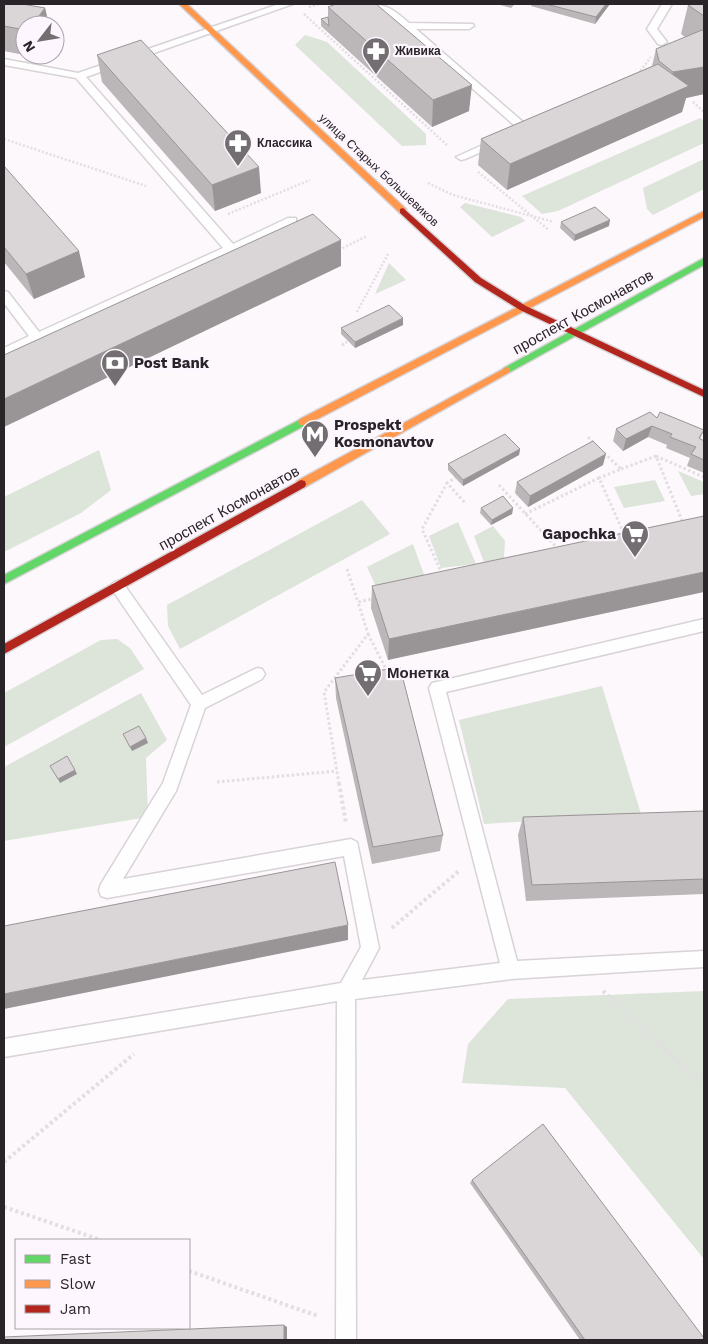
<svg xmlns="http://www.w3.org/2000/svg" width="708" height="1344" viewBox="0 0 708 1344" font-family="'Work Sans',sans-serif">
<rect width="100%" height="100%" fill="#fcf8fc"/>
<g fill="#dde4d9">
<path d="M305,35L327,42L426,134V145L402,146L295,45Z"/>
<path d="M700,118L704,121V143L558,211L542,214L522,196Z"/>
<path d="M704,159V189L653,215L647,209L643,188Z"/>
<path d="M465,203L521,217L525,221L492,237L460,207Z"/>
<path d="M389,263L406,280L375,294Z"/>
<path d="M99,450L111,490L81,513L4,552V497Z"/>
<path d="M678,471L704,482V494L691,496Z"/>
<path d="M655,480L665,501L624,508L614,487Z"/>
<path d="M362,500L390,534L180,649L168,626L167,605Z"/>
<path d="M458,522L476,564L441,568L429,536Z"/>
<path d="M493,526L505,541L504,558L484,562L474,536Z"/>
<path d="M413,544L427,583L380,595L367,567Z"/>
<path d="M117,639L130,648L144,669L4,747V693L101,640Z"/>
<path d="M602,686L641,814L484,824L459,720Z"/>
<path d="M141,693L167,740L146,758L148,817L4,841V767Z"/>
<path d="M704,991V1259L565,1088L462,1083L468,1044L508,999Z"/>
</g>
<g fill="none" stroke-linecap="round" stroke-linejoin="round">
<g stroke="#d7d3d7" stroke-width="3">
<g id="lane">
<path d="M279,4H293L86,77L233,244L288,218H296V224L4,357V348L29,336L4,303V291L8,292L39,332L223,248L76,78L4,65V59L78,73Z"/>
<path d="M368,4C386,3 397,12 409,23L473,24L474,26L469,29H416L530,128V132H522L389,15Z"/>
<path d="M662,4H672L657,29L667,42L662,45L658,44L647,29Z"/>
<path d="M498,138L502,139V143L465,159L461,160L456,157Z"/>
<path d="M118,581L123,583L202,695L257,668L262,669L265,674L262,679L205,708L176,791L123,879L351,839L357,842L379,948L362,980L500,963L429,688L432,683L704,619V631L446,692L517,961L704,951V967L511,979L355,999L356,1340H336L337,1001L4,1057V1039L341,983L361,947L344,856L107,898L101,896L99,890L101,884L163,783L191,705L113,591L111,587L113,583Z"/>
</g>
</g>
<g stroke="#d7d3d7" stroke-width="3">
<g id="fast">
<path d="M704,258V265L510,372H504L502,370L504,368Z"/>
<path d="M303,418L308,422L306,425L4,584V575Z"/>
</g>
</g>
<g stroke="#d7d3d7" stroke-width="3">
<g id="slow">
<path d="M179,4H187L406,209V213H400Z"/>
<path d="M704,211V217L306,425H300L298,422L300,419Z"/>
<path d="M507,367L510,368V372L305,487H297L296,484L297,481Z"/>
</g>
</g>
<g stroke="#d7d3d7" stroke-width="3">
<g id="jam">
<path d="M403,208L481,278L526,306L704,390V397L520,310L475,282L400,213V209Z"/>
<path d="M301,480L305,481L306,484L305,487L4,654V644Z"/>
</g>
</g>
<g stroke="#e1dfe1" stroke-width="2.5" stroke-dasharray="2 2" stroke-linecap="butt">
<path d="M309,7L320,4"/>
<path d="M304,14L447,145"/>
<path d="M638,74L651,57"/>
<path d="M693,102L704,112"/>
<path d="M4,139L146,186"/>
<path d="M478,172L549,230"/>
<path d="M428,183L453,195L554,222"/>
<path d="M228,214L310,180"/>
<path d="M339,250L367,236"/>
<path d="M357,312L388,254"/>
<path d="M342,345L350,340"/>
</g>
<g stroke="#e1dfe1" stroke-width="3" stroke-dasharray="2.5 2.5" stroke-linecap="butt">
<path d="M342,345L344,344"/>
<path d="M588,437L594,443"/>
<path d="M604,453L621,469L599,478L625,536"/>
<path d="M656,456L704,477"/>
<path d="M621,469L656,456L683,523"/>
<path d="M457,477L447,483L466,504"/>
<path d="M499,485L559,550"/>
<path d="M525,514L599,478"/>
<path d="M347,569L358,602"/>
<path d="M442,574L422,529L447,483"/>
<path d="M368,634L388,673"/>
<path d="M217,782L337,771"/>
<path d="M339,784L324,692L368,634L358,602L376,598"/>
</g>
<g stroke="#e1dfe1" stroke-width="4" stroke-dasharray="3 3" stroke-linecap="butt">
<path d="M339,783L346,823"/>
<path d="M392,928L459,871"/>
<path d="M603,991L704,1086"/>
<path d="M4,1162L134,1054"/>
<path d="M4,1207L101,1240"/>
<path d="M189,1271L318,1316"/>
</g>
<use href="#lane" fill="#fffeff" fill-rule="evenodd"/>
<use href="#fast" fill="#63d668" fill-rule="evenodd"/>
<use href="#slow" fill="#ff974d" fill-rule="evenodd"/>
<use href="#jam" fill="#b3261e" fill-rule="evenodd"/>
</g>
<g fill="#bbb7b8">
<path d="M4,4L45,8L49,25H25V55H35L34,57L4,51Z"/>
<path d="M497,4H515L511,8Z"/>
<path d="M532,4H610L595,24L531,6Z"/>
<path d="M704,4V94L686,98L682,112L507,190L478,165L481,139L652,66L656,49L685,37L681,34L688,5Z"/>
<path d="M328,7L469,111L432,127L321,26V19L328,17Z"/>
<path d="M97,55L261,193L215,211L102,82Z"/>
<path d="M4,166L85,277L34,299L4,262Z"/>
<path d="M561,222L609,226L574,241L560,228Z"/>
<path d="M403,325L355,348L341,334V328Z"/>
<path d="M657,418L704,430L700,439L704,441V473L687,466L690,458L666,448L667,445L648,437L623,451L613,441L616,429Z"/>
<path d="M520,449L519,455L463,486L448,470V464Z"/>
<path d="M603,465L528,507L515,493L517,482Z"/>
<path d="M481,508H513L512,514L491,525L480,513Z"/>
<path d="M704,516L388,660L371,608L372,586Z"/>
<path d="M335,678L443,835L440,851L372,864L336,698Z"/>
<path d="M704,811V894L526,901L518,835L523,817Z"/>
<path d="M472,1180L704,1340H580L470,1183Z"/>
</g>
<g fill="#999596">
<path d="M606,4H610L595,24L596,17Z"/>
<path d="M45,8L49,25H32Z"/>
<path d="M704,67V94L686,98L682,112L507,190L510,164L667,95L673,72Z"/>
<path d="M472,85L469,111L432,127L433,100Z"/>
<path d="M259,167L261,193L215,211L212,185Z"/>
<path d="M610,220L609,226L574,241L575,235Z"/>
<path d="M341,240V266L4,427V399Z"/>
<path d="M79,251L85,277L34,299L26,274Z"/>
<path d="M403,318V325L355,348V342Z"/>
<path d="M652,426L648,437L623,451L626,439Z"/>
<path d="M520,449L519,455L463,486V480Z"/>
<path d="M606,454L603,465L528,507L530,496Z"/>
<path d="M513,508L512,514L491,525L492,520Z"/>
<path d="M704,572V592L388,660L389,639Z"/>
<path d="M146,738L148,743L132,751L130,747Z"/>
<path d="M75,770L77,774L60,783L58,779Z"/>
<path d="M348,925V940L4,1009V994Z"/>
<path d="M284,1325L287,1327V1340H284Z"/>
</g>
<g fill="#dad5d6" stroke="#999596">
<path d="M4,4H22L45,8L32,25H25V30L4,26Z"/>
<path d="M336,4H376L472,85L433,100L328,7Z"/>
<path d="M546,4H606L596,17Z"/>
<path d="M690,4H704V16L688,5Z"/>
<path d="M328,17L329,26L321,19Z"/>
<path d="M702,30L704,31V67L673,72L659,61L656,49Z"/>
<path d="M141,40L259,167L212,185L97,55Z"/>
<path d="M658,64L689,86L510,164L481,139Z"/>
<path d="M4,166L79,251L26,274L4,247Z"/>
<path d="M595,207L610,220L575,235L561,222Z"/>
<path d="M313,214L341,240L4,399V355Z"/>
<path d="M389,305L403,318L355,342L341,328Z"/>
<path d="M650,412L657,418L660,412L704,430L699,438L704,441V460L691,454L696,447L670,437L672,434L652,426L626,439L616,429Z"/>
<path d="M505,434L520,449L463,480L448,464Z"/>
<path d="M593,441L606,454L530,496L517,482Z"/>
<path d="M503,496L513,508L492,520L481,508Z"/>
<path d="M704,516V572L389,639L372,586Z"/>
<path d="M400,667L443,835L373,847L335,678Z"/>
<path d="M139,726L146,738L130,747L123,734Z"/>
<path d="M67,756L75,770L58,779L50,766Z"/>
<path d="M704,811V879L532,885L523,817Z"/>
<path d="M335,862L348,925L4,994V926Z"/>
<path d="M543,1124L704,1338V1340H585L472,1180Z"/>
<path d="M284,1325V1340H4V1337Z"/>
</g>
<defs>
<g id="pharmacy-pin" transform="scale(1.4375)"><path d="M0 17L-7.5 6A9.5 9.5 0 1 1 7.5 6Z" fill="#736e72" stroke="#fef6fe"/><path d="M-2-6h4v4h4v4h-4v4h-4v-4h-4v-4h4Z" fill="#fff"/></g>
<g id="bank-pin" transform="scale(1.4375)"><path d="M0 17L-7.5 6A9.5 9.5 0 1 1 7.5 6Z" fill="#736e72" stroke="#fef6fe"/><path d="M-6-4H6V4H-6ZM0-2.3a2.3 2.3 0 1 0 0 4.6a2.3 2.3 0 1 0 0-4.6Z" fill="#fff"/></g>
<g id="metro-pin" transform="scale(1.4375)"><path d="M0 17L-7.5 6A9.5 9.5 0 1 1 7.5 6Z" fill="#736e72" stroke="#fef6fe"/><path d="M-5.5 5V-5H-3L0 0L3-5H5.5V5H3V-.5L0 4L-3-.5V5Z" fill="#fff"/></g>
<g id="supermarket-pin" transform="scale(1.4375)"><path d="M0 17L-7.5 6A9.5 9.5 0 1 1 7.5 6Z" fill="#736e72" stroke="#fef6fe"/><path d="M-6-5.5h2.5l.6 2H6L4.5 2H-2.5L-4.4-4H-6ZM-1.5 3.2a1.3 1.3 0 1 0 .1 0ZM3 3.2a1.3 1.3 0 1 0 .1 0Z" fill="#fff"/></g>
</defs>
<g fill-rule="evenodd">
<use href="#pharmacy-pin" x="376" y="51"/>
<use href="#pharmacy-pin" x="238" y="143"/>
<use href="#bank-pin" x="115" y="363"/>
<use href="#metro-pin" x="315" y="434"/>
<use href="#supermarket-pin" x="635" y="534"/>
<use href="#supermarket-pin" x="368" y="673"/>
</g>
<g text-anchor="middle" stroke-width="4.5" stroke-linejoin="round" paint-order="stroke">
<g font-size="12" font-weight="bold" fill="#292428" stroke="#fef6fe" text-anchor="start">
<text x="395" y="55">Живика</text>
<text x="257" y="147">Классика</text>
</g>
<g font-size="12" fill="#292428" stroke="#fef6fe">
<text transform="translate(379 170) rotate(43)" y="4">улица Старых Большевиков</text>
</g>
<g font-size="15" fill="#292428" stroke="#fef6fe">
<text transform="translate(583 312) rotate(-29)" y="5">проспект Космонавтов</text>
<text transform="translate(229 508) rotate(-29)" y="5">проспект Космонавтов</text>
</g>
<g font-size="15" font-weight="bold" fill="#292428" stroke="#fef6fe" text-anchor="start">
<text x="134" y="368">Post Bank</text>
<text x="334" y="430">Prospekt<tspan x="334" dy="17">Kosmonavtov</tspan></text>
<text x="616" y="539" text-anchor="end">Gapochka</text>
<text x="387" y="678">Монетка</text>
</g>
</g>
<rect width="708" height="1344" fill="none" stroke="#292428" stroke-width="10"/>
<rect x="15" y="1239" width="175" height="90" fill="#fef6fe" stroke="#a9a2a8"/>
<rect x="25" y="1255" width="25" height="8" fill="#63d668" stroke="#a9a2a8"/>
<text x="60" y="1264" font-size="15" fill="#292428">Fast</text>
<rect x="25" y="1280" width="25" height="8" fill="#ff974d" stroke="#a9a2a8"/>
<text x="60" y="1289" font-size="15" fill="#292428">Slow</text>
<rect x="25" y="1305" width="25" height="8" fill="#b3261e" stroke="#a9a2a8"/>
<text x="60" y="1314" font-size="15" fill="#292428">Jam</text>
<g transform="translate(40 40) rotate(239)"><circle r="24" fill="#fef6fe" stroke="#a9a2a8"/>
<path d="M0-4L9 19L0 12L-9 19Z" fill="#736e72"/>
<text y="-8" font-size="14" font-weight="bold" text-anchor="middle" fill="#292428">N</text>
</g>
</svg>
